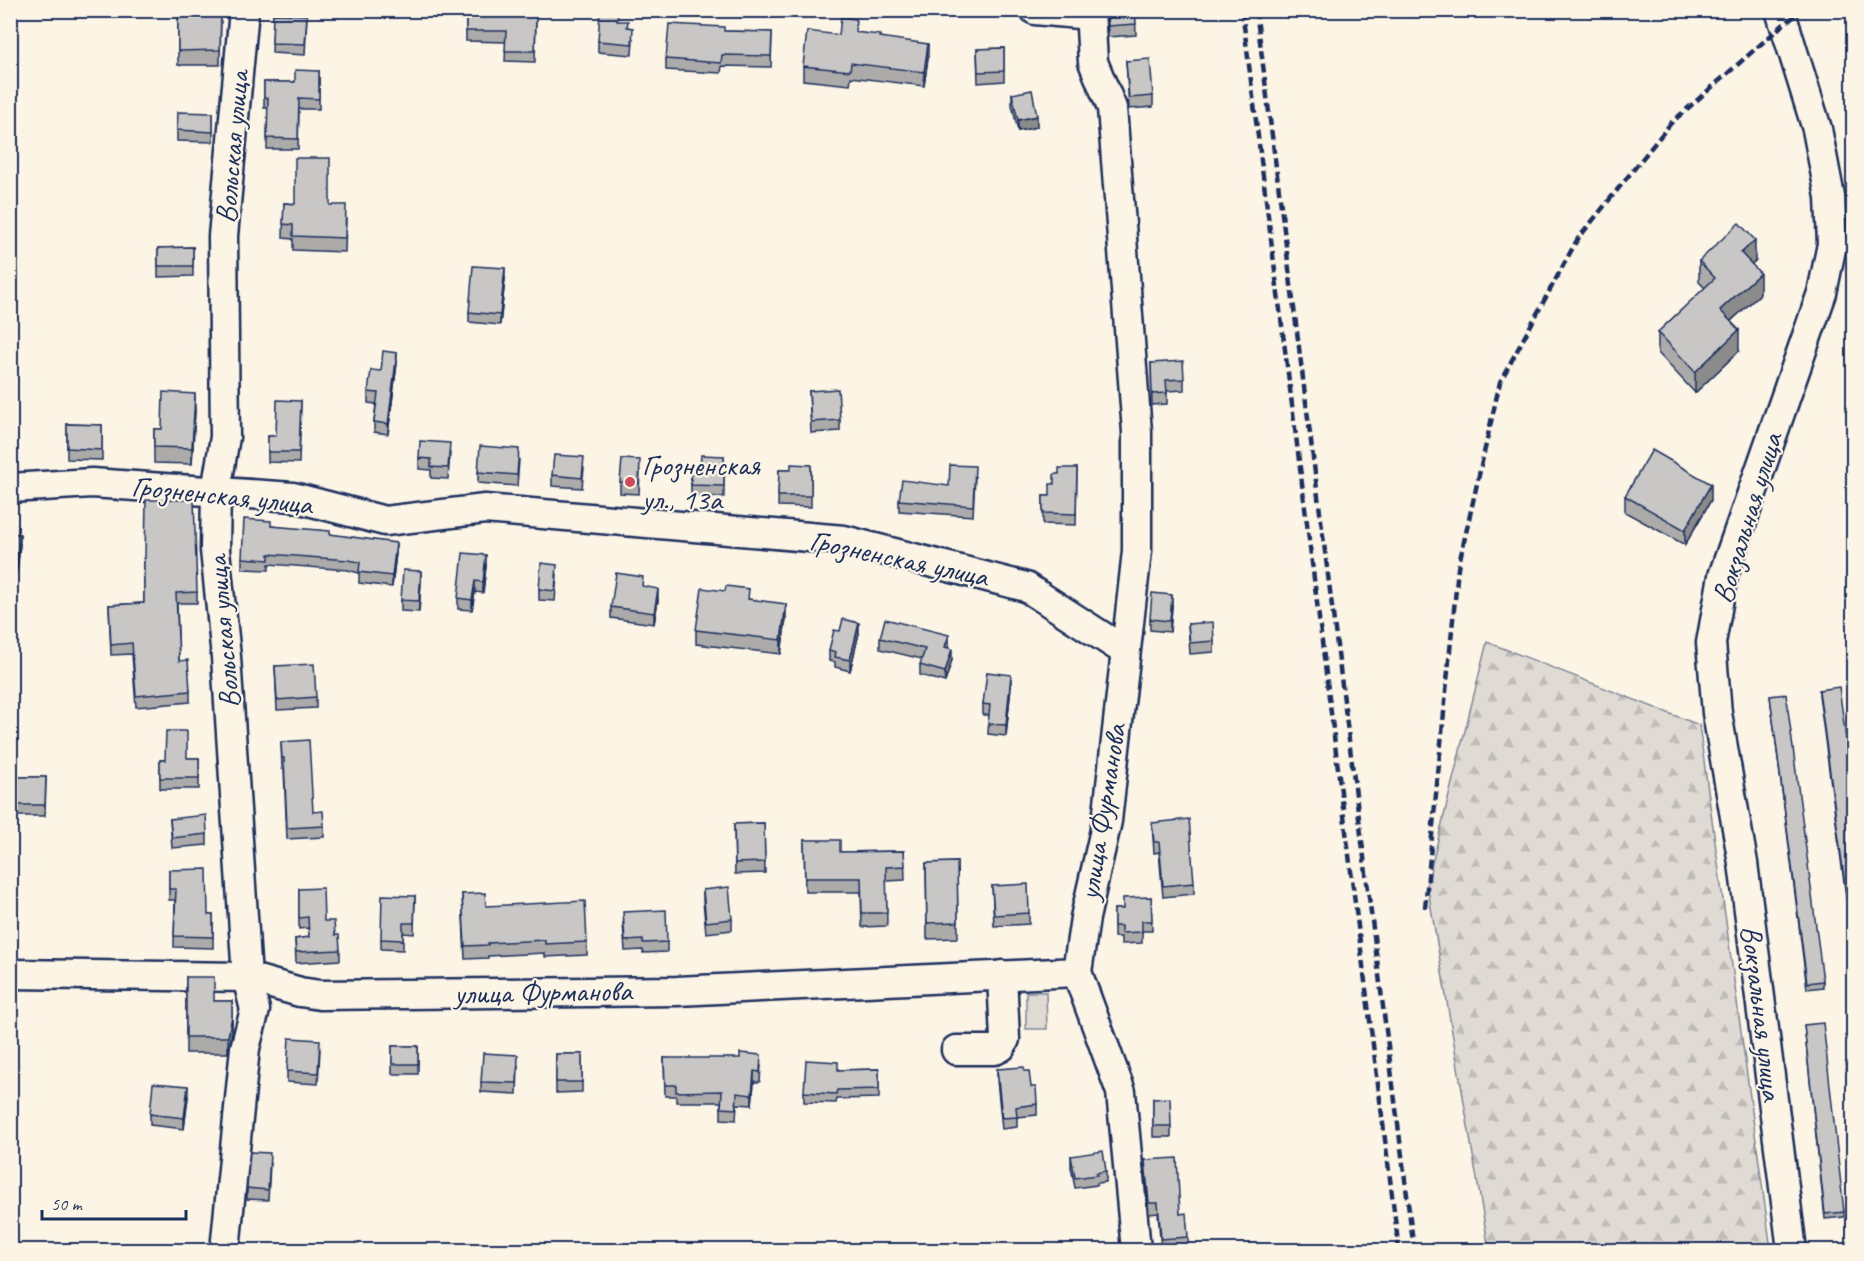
<svg xmlns="http://www.w3.org/2000/svg" width="1864" height="1261" viewBox="0 0 1864 1261" font-family="Caveat,sans-serif">
<defs>
<pattern id="forest-firs" width="22" height="20" patternUnits="userSpaceOnUse" patternTransform="scale(1.5)"><rect width="22" height="20" fill="#dfdbd4"/><path d="M5 1l3.5 6h-7zM16 11l3.5 6h-7z" fill="#bfbcb8"/></pattern>
</defs>
<rect width="100%" height="100%" fill="#fcf5e5"/>
<filter id="ink" filterUnits="userSpaceOnUse"><feTurbulence type="fractalNoise" baseFrequency=".0167" numOctaves="2"/><feDisplacementMap in="SourceGraphic" scale="12" xChannelSelector="R" yChannelSelector="G"/><feConvolveMatrix kernelMatrix="1 2 1 2 8 2 1 2 1" color-interpolation-filters="sRGB"/></filter>
<g filter="url(#ink)">
<path fill="url(#forest-firs)" stroke="#7d8599" stroke-width="1.5" d="M1487,642L1699,725L1771,1250H1489L1427,884Z"/>
<path fill="#dfdbd4" stroke="#7d8599" stroke-width="1.5" d="M1026,992H1046L1047,1029H1026Z"/>
<g fill="none" stroke-linecap="round" stroke-linejoin="round">
<g stroke="#1b2f5e" stroke-width="33">
<g id="minor">
<path d="M1035,10L1090,15"/>
<path d="M1090,10L1093,62L1112,108L1137,432V551L1107,821L1085,918L1077,972L1121,1092L1136,1250"/>
<path d="M1780,10L1817,129L1830,197L1832,244L1822,293L1723,576L1711,643L1717,713L1743,863L1792,1250"/>
<path d="M10,488L92,483L293,497L385,521L485,509L844,540L1026,587L1125,651"/>
<path d="M10,974L247,977L300,992L320,995L677,991L1077,972"/>
<path d="M956,1050H995L1001,1047L1005,1039L1002,975"/>
<path d="M225,1250L245,1048L255,1010L247,977L226,657L215,550L216,491L225,437L223,236L244,10"/>
</g>
</g>
<use href="#minor" stroke="#fcf5e5" stroke-width="28"/>
<g stroke="#1b2f5e" stroke-width="4.5" stroke-dasharray="9 4.5" stroke-linecap="butt">
<path d="M1242,10L1399,1250"/>
<path d="M1256,10L1414,1250"/>
<path d="M1425,908L1458,568L1500,382L1577,240L1671,123L1785,23L1804,10"/>
</g>
</g>
<g fill="#acabaa" stroke="#1b2f5e" stroke-width="1.5">
<path d="M178,10H221L220,65H178Z"/>
<path d="M466,10L498,15L536,16L535,62L505,61L506,42L466,41Z"/>
<path d="M1107,10H1135L1136,35L1108,37Z"/>
<path d="M273,14L307,15L305,55L272,53Z"/>
<path d="M618,21L628,27L633,39L632,55L598,52V41Z"/>
<path d="M724,31L772,32L771,67L722,66L721,73L666,70V59Z"/>
<path d="M856,32L880,37L928,58L924,86L851,77L850,85L803,80V66L839,35Z"/>
<path d="M1004,48V81L978,83L977,49Z"/>
<path d="M1126,61L1153,96V107L1129,109Z"/>
<path d="M319,71V109H299L298,149H267L268,108H264V82H295Z"/>
<path d="M1012,94L1037,127L1018,131L1012,105Z"/>
<path d="M213,113V142L177,141V130Z"/>
<path d="M284,203L330,205L346,219L345,252L293,250V239L283,238Z"/>
<path d="M193,247V276L158,277V248Z"/>
<path d="M1699,261H1755L1751,264L1760,294L1731,321L1739,351L1695,393L1658,353V332L1705,288L1699,282Z"/>
<path d="M505,279L500,325L469,322V312Z"/>
<path d="M397,363L388,434L374,432V422L376,404L368,403V392L381,371Z"/>
<path d="M1151,363L1184,379V390L1167,391V404L1152,405Z"/>
<path d="M809,391L840,420V431L811,433Z"/>
<path d="M301,401L299,463L268,462V436H276Z"/>
<path d="M195,410L192,464L154,463V429H162Z"/>
<path d="M67,424L102,425V460L67,459Z"/>
<path d="M450,453L448,479L431,478V470L419,469V458Z"/>
<path d="M724,456V497L691,496V469H700Z"/>
<path d="M519,460L517,486L478,483V472Z"/>
<path d="M811,465V507L778,506L779,470H791Z"/>
<path d="M584,468L582,488L552,486V475Z"/>
<path d="M1077,468L1076,525L1043,524V496H1050L1059,474Z"/>
<path d="M640,471L639,494L620,493V482Z"/>
<path d="M975,477L973,516L899,511V500L949,486Z"/>
<path d="M1625,496L1711,500L1685,545L1625,512Z"/>
<path d="M271,526L330,534L396,553L392,587L359,583V573L348,570L269,564V570L242,569V558Z"/>
<path d="M10,533L20,544L17,572L10,571Z"/>
<path d="M144,558L197,592V603H177L179,661L190,691V702L136,707L132,654L111,655L109,605L144,603Z"/>
<path d="M486,566L483,593L475,592L472,610L458,609V598Z"/>
<path d="M557,575L555,601L539,600V589Z"/>
<path d="M421,582L419,612L401,611V600Z"/>
<path d="M643,587L658,600L654,624L611,618V607Z"/>
<path d="M749,599L786,618L781,654L696,644V630Z"/>
<path d="M1172,606L1170,632L1150,630V619Z"/>
<path d="M1188,624L1214,641V652L1190,654Z"/>
<path d="M840,631L859,633L850,671L835,667V662L829,661V650Z"/>
<path d="M880,638L949,646L948,648L952,660L945,682L920,675V665L922,659L880,649Z"/>
<path d="M275,666L316,697V708L277,710Z"/>
<path d="M1011,686L1006,736L988,734L989,715H983V704Z"/>
<path d="M1819,690L1854,798V957L1819,695Z"/>
<path d="M1770,696L1823,981V987L1807,989Z"/>
<path d="M281,742L313,812L324,826V837L287,839L284,769H282Z"/>
<path d="M187,758H199V789H160V760Z"/>
<path d="M10,777H46L45,816H10Z"/>
<path d="M170,819L207,834V845L172,848Z"/>
<path d="M764,823L765,873L735,874L734,824Z"/>
<path d="M1152,823L1194,883V894L1163,897L1159,852L1154,853Z"/>
<path d="M804,840L840,852L904,851L905,880L886,881L887,926L862,927L861,892H805Z"/>
<path d="M957,862L958,938L927,939L926,863Z"/>
<path d="M169,870L208,915H213V948L174,947L175,900H169Z"/>
<path d="M992,886L1029,913V924L994,926Z"/>
<path d="M299,889L335,935L340,950V960L296,963L295,939L309,937L308,928L299,929Z"/>
<path d="M703,890L732,919V930L706,933L703,901Z"/>
<path d="M462,894L486,906L587,942V955L545,957V953L488,956V958L465,959Z"/>
<path d="M415,896L414,934L403,933V950L381,949V939Z"/>
<path d="M1151,897L1152,931H1142V943L1121,944V937H1114V909H1123Z"/>
<path d="M623,923L667,942V952L643,953V950L625,951Z"/>
<path d="M186,977L214,1001H232V1032L228,1053H186Z"/>
<path d="M1804,1025L1844,1212V1217L1825,1219Z"/>
<rect x="392" y="1046" width="26" height="28"/>
<path d="M320,1050L318,1084L287,1082V1071Z"/>
<path d="M556,1054H582V1092L556,1093Z"/>
<path d="M664,1058L761,1066L760,1082H754L752,1105L737,1104L736,1120L721,1119V1102H676V1096H665Z"/>
<path d="M518,1066L517,1094L481,1092V1082Z"/>
<path d="M879,1069V1098L837,1099L836,1103L804,1102V1092L838,1070Z"/>
<path d="M997,1069L1024,1071L1037,1104V1115L1017,1117V1127L1002,1129L997,1080Z"/>
<path d="M188,1097L184,1129L150,1125V1114Z"/>
<path d="M1153,1099L1171,1126V1137H1153Z"/>
<path d="M1071,1156L1106,1171V1182L1097,1183V1185L1075,1188L1071,1167Z"/>
<path d="M1145,1160L1180,1214L1188,1237V1248L1161,1250L1158,1213L1149,1214L1145,1170Z"/>
<path d="M270,1164L268,1200L247,1199V1188Z"/>
</g>
<g fill="#8c8b8b" stroke="#1b2f5e" stroke-width="1.5">
<path d="M928,44V58L924,86V72Z"/>
<path d="M1037,116V127L1018,131V120Z"/>
<path d="M1755,240V261L1741,274V253Z"/>
<path d="M505,268V279L500,325V315Z"/>
<path d="M1760,273V294L1720,331V310Z"/>
<path d="M1739,330V351L1695,393V372Z"/>
<path d="M397,353V363L388,434V424Z"/>
<path d="M195,394V410L192,464V448Z"/>
<path d="M1711,484V500L1685,545V530Z"/>
<path d="M20,534V544L17,572V561Z"/>
<path d="M396,543V553L392,587V576Z"/>
<path d="M486,555V566L483,593V582Z"/>
<path d="M421,571V582L419,612V601Z"/>
<path d="M475,581V592L472,610V600Z"/>
<path d="M658,589V600L654,624V613Z"/>
<path d="M1172,595V606L1170,632V621Z"/>
<path d="M786,604V618L781,654V640Z"/>
<path d="M859,623V633L850,671V660Z"/>
<path d="M949,635V646L945,658V647Z"/>
<path d="M952,649V660L945,682V672Z"/>
<path d="M1011,675V686L1006,736V725Z"/>
<path d="M232,1016V1032L228,1053V1037Z"/>
<path d="M754,1071V1082L752,1105V1095Z"/>
<path d="M188,1086V1097L184,1129V1118Z"/>
</g>
<g fill="#c8c7c6" stroke="#1b2f5e" stroke-width="1.5">
<path d="M178,10H221L220,50L178,51Z"/>
<path d="M466,10H498V15L536,16L535,51H505L506,31H466Z"/>
<path d="M1107,10H1135L1136,24L1108,26Z"/>
<path d="M600,11L618,13L617,21H628L627,27L633,28L632,44L598,41Z"/>
<path d="M273,14L307,15L305,44L272,43Z"/>
<path d="M841,17L856,19L855,32L880,35L879,37L928,44L924,72L851,63L850,71L803,66L807,31L839,35Z"/>
<path d="M669,24L724,27V31L772,32L771,56L722,55L721,63L666,59Z"/>
<path d="M1004,48V71L978,72L977,49Z"/>
<path d="M1150,59L1153,96L1129,98L1126,61Z"/>
<path d="M295,70L319,71V99L299,98L298,139L267,138L268,98H264V82H295Z"/>
<path d="M1032,90L1037,116L1018,120L1012,94Z"/>
<path d="M178,112L213,113V132L177,130Z"/>
<path d="M295,158H330V205H346L345,238L293,236V225L283,224L284,203L295,204Z"/>
<path d="M1739,223L1755,240L1741,253L1760,273L1720,310L1739,330L1695,372L1658,332L1715,278L1699,261Z"/>
<path d="M193,247V266H158V248Z"/>
<path d="M473,266L505,268L500,315L469,312Z"/>
<path d="M383,351L397,353L388,424L374,422L378,393L368,392L371,370L381,371Z"/>
<path d="M1183,361L1184,379L1166,380L1167,393L1152,394L1151,363Z"/>
<path d="M838,389L840,420L811,422L809,391Z"/>
<path d="M163,392L195,394L192,448L154,447V429H162Z"/>
<path d="M277,400L301,401L299,452H268V436H276Z"/>
<path d="M67,424L102,425V450L67,448Z"/>
<path d="M420,441L450,443L448,468L431,467V459L419,458Z"/>
<path d="M480,446L519,449L517,475L478,472Z"/>
<path d="M1652,450L1711,484L1685,530L1625,496Z"/>
<path d="M554,455L584,457L582,478L552,475Z"/>
<path d="M701,455L724,456V486L691,485V469H700Z"/>
<path d="M622,459L640,460L639,483L620,482Z"/>
<path d="M791,464L811,465V496H778L779,470H791Z"/>
<path d="M950,465L975,466L973,506L899,500L902,480L949,486Z"/>
<path d="M1059,468H1077L1076,514L1043,513V496H1050V484H1054V474H1059Z"/>
<path d="M146,500H194L197,592L176,593L179,661L188,660L190,691L136,696L132,643L111,645L109,605L144,603V558H145Z"/>
<path d="M244,519L271,521V526L330,531V534L396,543L392,576L359,572L360,562L348,560L269,554V560L242,558Z"/>
<path d="M10,533L20,534L17,561L10,560Z"/>
<path d="M463,553L486,555L483,582L475,581L472,600L458,598Z"/>
<path d="M541,563L557,565L555,591L539,589Z"/>
<path d="M403,570L421,571L419,601L401,600Z"/>
<path d="M616,573L643,577L642,586L658,589L654,613L611,607Z"/>
<path d="M726,586L749,589L748,599L786,604L781,640L696,630L702,588L725,591Z"/>
<path d="M1152,593L1172,595L1170,621L1150,619Z"/>
<path d="M843,619L859,623L850,660L835,657L836,652L829,650L834,630L840,631Z"/>
<path d="M885,619L949,635L945,647L952,649L945,672L920,665L925,649L880,638Z"/>
<path d="M1213,622L1214,641L1190,643L1188,624Z"/>
<path d="M314,664L316,697L277,700L275,666Z"/>
<path d="M987,672L1011,675L1006,725L988,724L990,705L983,704Z"/>
<path d="M1839,687L1854,798V952L1819,690Z"/>
<path d="M1786,694L1823,981L1807,983L1770,696Z"/>
<path d="M166,731H187V758H199V778H160V760H165Z"/>
<path d="M309,740L313,812L323,811L324,826L287,828L284,758H282L281,742Z"/>
<path d="M10,777H46L45,805H10Z"/>
<path d="M206,815L207,834L172,838L170,819Z"/>
<path d="M1189,819L1194,883L1163,886L1159,842H1154L1152,823Z"/>
<path d="M764,823L765,862L735,863L734,824Z"/>
<path d="M804,840H840V852L904,851L905,866L886,867L887,913H862L861,878H805Z"/>
<path d="M957,862L958,922L927,923L926,863Z"/>
<path d="M207,869L208,915H213V937L174,936L176,889H169V870Z"/>
<path d="M1028,884L1029,913L994,915L992,886Z"/>
<path d="M729,887L732,919L706,922L703,890Z"/>
<path d="M323,888L324,921H334L335,935H339L340,950L296,952L295,939L309,937L308,917L299,918V889Z"/>
<path d="M485,893L486,906L585,901L587,942L545,944V940L488,943V945L465,946L462,894Z"/>
<path d="M382,895L415,896L414,923H403V940L381,939Z"/>
<path d="M1151,897L1152,921H1142V932L1121,933V926H1114V909H1123V898Z"/>
<path d="M666,910L667,942L643,943V940L625,941L623,912Z"/>
<path d="M186,977H214V1001H232V1016L228,1037H186Z"/>
<path d="M1851,1008H1854V1032Z"/>
<path d="M1823,1023L1844,1212L1825,1214L1804,1025Z"/>
<path d="M289,1038L320,1040L318,1073L287,1071Z"/>
<rect x="392" y="1046" width="26" height="18"/>
<path d="M483,1053L518,1055L517,1083L481,1082Z"/>
<path d="M740,1053L761,1055L760,1072L754,1071L752,1095L737,1093L736,1109L721,1108L722,1091L676,1092V1085H665L664,1058H740Z"/>
<rect x="556" y="1054" width="26" height="28"/>
<path d="M806,1060L838,1062V1070L879,1069V1089L837,1090L836,1094L804,1092Z"/>
<path d="M1024,1067V1071H1029L1031,1087H1036L1037,1104L1016,1107L1017,1117L1002,1118L997,1069Z"/>
<path d="M153,1083L188,1086L184,1118L150,1114Z"/>
<path d="M1170,1098L1171,1126H1153V1099Z"/>
<path d="M1103,1151L1106,1171L1096,1173L1097,1175L1075,1178L1071,1156Z"/>
<path d="M250,1152L270,1153L268,1190L247,1188Z"/>
<path d="M1177,1158L1180,1214L1186,1213L1188,1237L1161,1239L1158,1203H1149L1145,1160Z"/>
</g>
</g>
<circle fill="#d1495b" stroke="#fcf5e5" stroke-width="2" cx="630" cy="482" r="6"/>
<g text-anchor="middle" stroke-width="4.5" stroke-linejoin="round" paint-order="stroke">
<g font-size="30" fill="#1b2f5e" stroke="#fcf5e5">
<text transform="translate(232 147) rotate(-85)" y="10">Вольская улица</text>
<text transform="translate(222 495) rotate(6)" y="10">Грозненская улица</text>
<text transform="translate(1747 518) rotate(-73)" y="10">Вокзальная улица</text>
<text transform="translate(899 558) rotate(12)" y="10">Грозненская улица</text>
<text transform="translate(223 632) rotate(-95)" y="10">Вольская улица</text>
<text transform="translate(1102 812) rotate(-81)" y="10">улица Фурманова</text>
<text transform="translate(543 992) rotate(-1)" y="10">улица Фурманова</text>
<text transform="translate(1762 1013) rotate(83)" y="10">Вокзальная улица</text>
</g>
<g font-size="30" fill="#1b2f5e" stroke="#fcf5e5" text-anchor="start">
<text x="642" y="475">Грозненская<tspan x="642" dy="34">ул., 13а</tspan></text>
</g>
</g>
<rect width="1864" height="1261" fill="none" stroke="#fcf5e5" stroke-width="36"/>
<rect x="18" y="18" width="1828" height="1225" fill="none" stroke="#1b2f5e" stroke-width="2" filter="url(#ink)"/>
<path d="M42 1210v9h144v-9" fill="none" stroke="#1b2f5e" stroke-width="3"/>
<text x="51" y="1210" font-size="18" fill="#1b2f5e" stroke="#fcf5e5" stroke-width="4.5" paint-order="stroke">50 m</text>
</svg>
